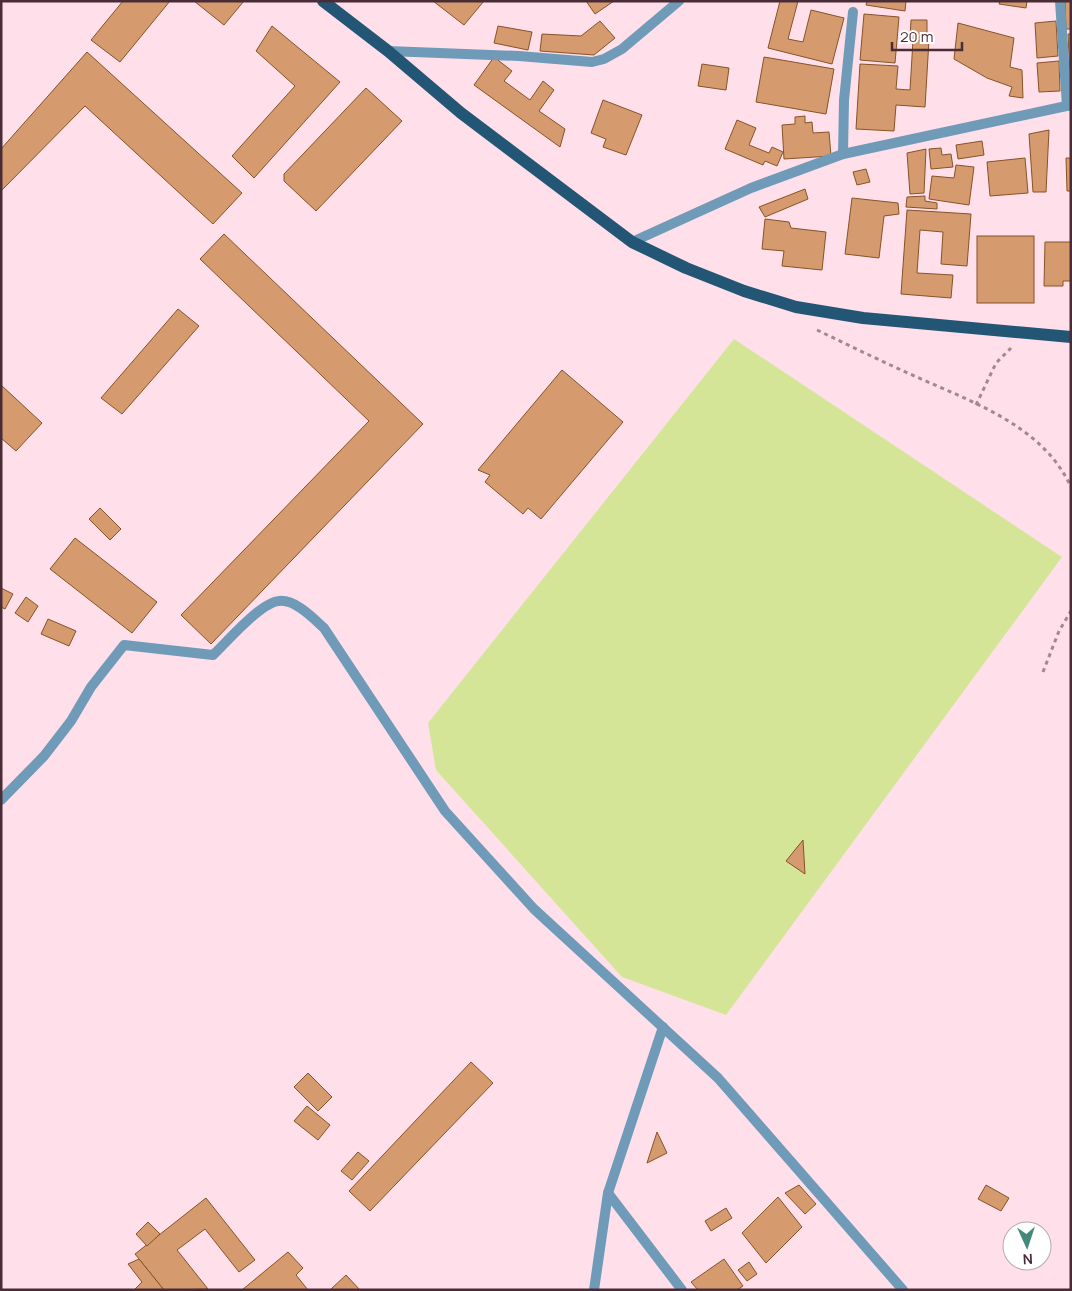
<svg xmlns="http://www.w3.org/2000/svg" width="1072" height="1291" viewBox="0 0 1072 1291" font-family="Manrope,sans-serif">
<rect width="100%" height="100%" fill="#ffdfe9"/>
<path fill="#d5e598" d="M734,339L1062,557L726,1015L622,977L436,770L428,723Z"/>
<g fill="#d59b6f" stroke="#875227">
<path d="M123,1H170L120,62L91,40Z"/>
<path d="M194,1H244L224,25Z"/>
<path d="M433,1H484L464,25Z"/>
<path d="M586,1H614L595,14Z"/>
<path d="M780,1H798L788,39L803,42L811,10L844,18L832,64L768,48Z"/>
<path d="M867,1H906L905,11L866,5Z"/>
<path d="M1000,1H1027L1026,8L999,4Z"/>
<path d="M1065,1H1071V29H1066Z"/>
<path d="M864,14L899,17L895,63L860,60Z"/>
<path d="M911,20H927V38H910Z"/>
<path d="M600,21L615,38L594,55L540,51L542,34L581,36Z"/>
<path d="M1056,21L1058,56L1037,58L1035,23Z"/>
<path d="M958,23L1014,38L1010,67L1022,70L1023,98L1009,96L1012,87L987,78L954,59Z"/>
<path d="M272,26L340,82L254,178L232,156L295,86L256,51Z"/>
<path d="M498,26L532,32L528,50L494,43Z"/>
<path d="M1068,34H1071V75H1070Z"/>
<path d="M913,40H929L925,107L896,105L894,131L856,129L860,64L898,66L896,89L910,90Z"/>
<path d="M87,52L242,193L213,224L85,106L1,191V149Z"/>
<path d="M494,57L512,71L504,81L530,100L543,81L554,90L539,111L565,129L560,147L474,85Z"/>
<path d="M764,57L834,69L826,114L756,102Z"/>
<path d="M1059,61L1060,91L1039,92L1037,63Z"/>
<path d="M702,64L729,68L726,90L698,86Z"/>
<path d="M366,88L402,121L316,211L284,181V174Z"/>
<path d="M603,100L642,115L626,155L603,147L606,139L591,133Z"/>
<path d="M805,116V123L812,122L813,133L829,132L831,156L784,159L782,125L795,124V117Z"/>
<path d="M737,120L756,128L749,145L769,153L772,147L783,152L777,166L765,161L763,165L725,149Z"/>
<path d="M1049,130L1046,192H1033L1029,134Z"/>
<path d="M982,141L984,155L958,159L956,145Z"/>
<path d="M941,148L942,155L951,154L953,167L931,169L929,149Z"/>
<path d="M926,149L924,193L910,194L907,153Z"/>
<path d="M1025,158L1028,193L990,196L987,162Z"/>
<path d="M1066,158H1071V191H1067Z"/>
<path d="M956,165L974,167L969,205L929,199L932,176L954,178Z"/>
<path d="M866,169L870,182L857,185L853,172Z"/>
<path d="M805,189L808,199L765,217L759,207Z"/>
<path d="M925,196V201L937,203V209L906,207L907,197Z"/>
<path d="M852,198L898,203L899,214L884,216L879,258L845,254Z"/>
<path d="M907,210L971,214L967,266L941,264L943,232L920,230L917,273L953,275L951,298L901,294Z"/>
<path d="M765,219L789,222L791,228L826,232L822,270L782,266L784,251L762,249Z"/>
<path d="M224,234L423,424L211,644L181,615L369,421L200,259Z"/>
<rect x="977" y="236" width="57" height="67"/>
<path d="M1045,242H1071V281H1063V286H1044Z"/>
<path d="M178,309L199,326L122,414L101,398Z"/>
<path d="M562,370L623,422L541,519L528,508L523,514L485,482L490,475L478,470Z"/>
<path d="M1,385L42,423L16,451L1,438Z"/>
<path d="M100,508L121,529L110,540L89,519Z"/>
<path d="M75,538L157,602L132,633L50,569Z"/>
<path d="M1,588L13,594L5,609L1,607Z"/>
<path d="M26,597L38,606L28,622L15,613Z"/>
<path d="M48,619L76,631L69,646L41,634Z"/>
<path d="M803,840L805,874L786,861Z"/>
<path d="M471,1062L493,1083L370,1211L349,1191Z"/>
<path d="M308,1073L332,1097L318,1111L294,1087Z"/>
<path d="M307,1106L330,1125L318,1140L294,1121Z"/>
<path d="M657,1132L667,1153L647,1163Z"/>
<path d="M358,1152L369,1161L352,1180L341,1171Z"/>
<path d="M799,1185L816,1204L805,1214L785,1193Z"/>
<path d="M986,1185L1009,1198L1001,1211L978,1199Z"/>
<path d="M778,1197L802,1227L766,1263L742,1233Z"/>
<path d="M206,1198L255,1260L239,1272L205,1229L177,1250L208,1289L164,1290L135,1254Z"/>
<path d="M726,1208L732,1218L711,1231L705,1221Z"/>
<path d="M148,1222L160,1234L147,1246L136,1234Z"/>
<path d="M288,1252L303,1268L296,1275L308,1290H242Z"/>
<path d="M139,1259L164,1290H134L142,1282L128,1264Z"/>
<path d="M724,1259L743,1286L737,1290H698L691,1282Z"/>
<path d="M749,1262L757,1274L747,1281L738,1270Z"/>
<path d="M346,1275L360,1290H330Z"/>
</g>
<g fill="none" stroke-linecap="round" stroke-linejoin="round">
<g stroke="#a68791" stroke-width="3" stroke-dasharray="4 4" stroke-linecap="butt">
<path d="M817,330C848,345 879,360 910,374C969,401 1042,424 1071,487"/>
<path d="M976,405L996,363L1011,348"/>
<path d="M1043,672L1059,631L1071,611"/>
</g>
<g stroke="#6f9bb8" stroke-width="10">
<path d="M1060,1L1067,106"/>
<path d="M388,51L519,56L592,62L604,59L622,49L679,1"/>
<path d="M843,154L844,100L853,12"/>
<path d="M632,242L751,188L843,154L1071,105"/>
<path d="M1,800L44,756L71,721L91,687L124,645L213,655C227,642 261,602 279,601C295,599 313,618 324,628L445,811L534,909L718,1078L903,1290"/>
<path d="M608,1193L682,1290"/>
<path d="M594,1290L608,1193L663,1027"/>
</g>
<path stroke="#235674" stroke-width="12" d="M323,1L388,51L461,113L632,242L686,268L744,291L796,307L863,318L1071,337"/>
</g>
<rect width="1072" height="1291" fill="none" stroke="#492c36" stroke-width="5"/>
<g transform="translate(1027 1246) rotate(177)"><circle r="24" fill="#ffffff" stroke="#b6abaf"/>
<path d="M0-4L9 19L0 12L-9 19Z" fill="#46897a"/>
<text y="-8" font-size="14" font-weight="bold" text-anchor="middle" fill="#492c36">N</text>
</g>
<path d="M892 42v8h70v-8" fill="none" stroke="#492c36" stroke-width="2.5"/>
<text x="900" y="42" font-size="15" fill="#492c36" stroke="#ffffff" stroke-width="4" paint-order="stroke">20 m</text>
</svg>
